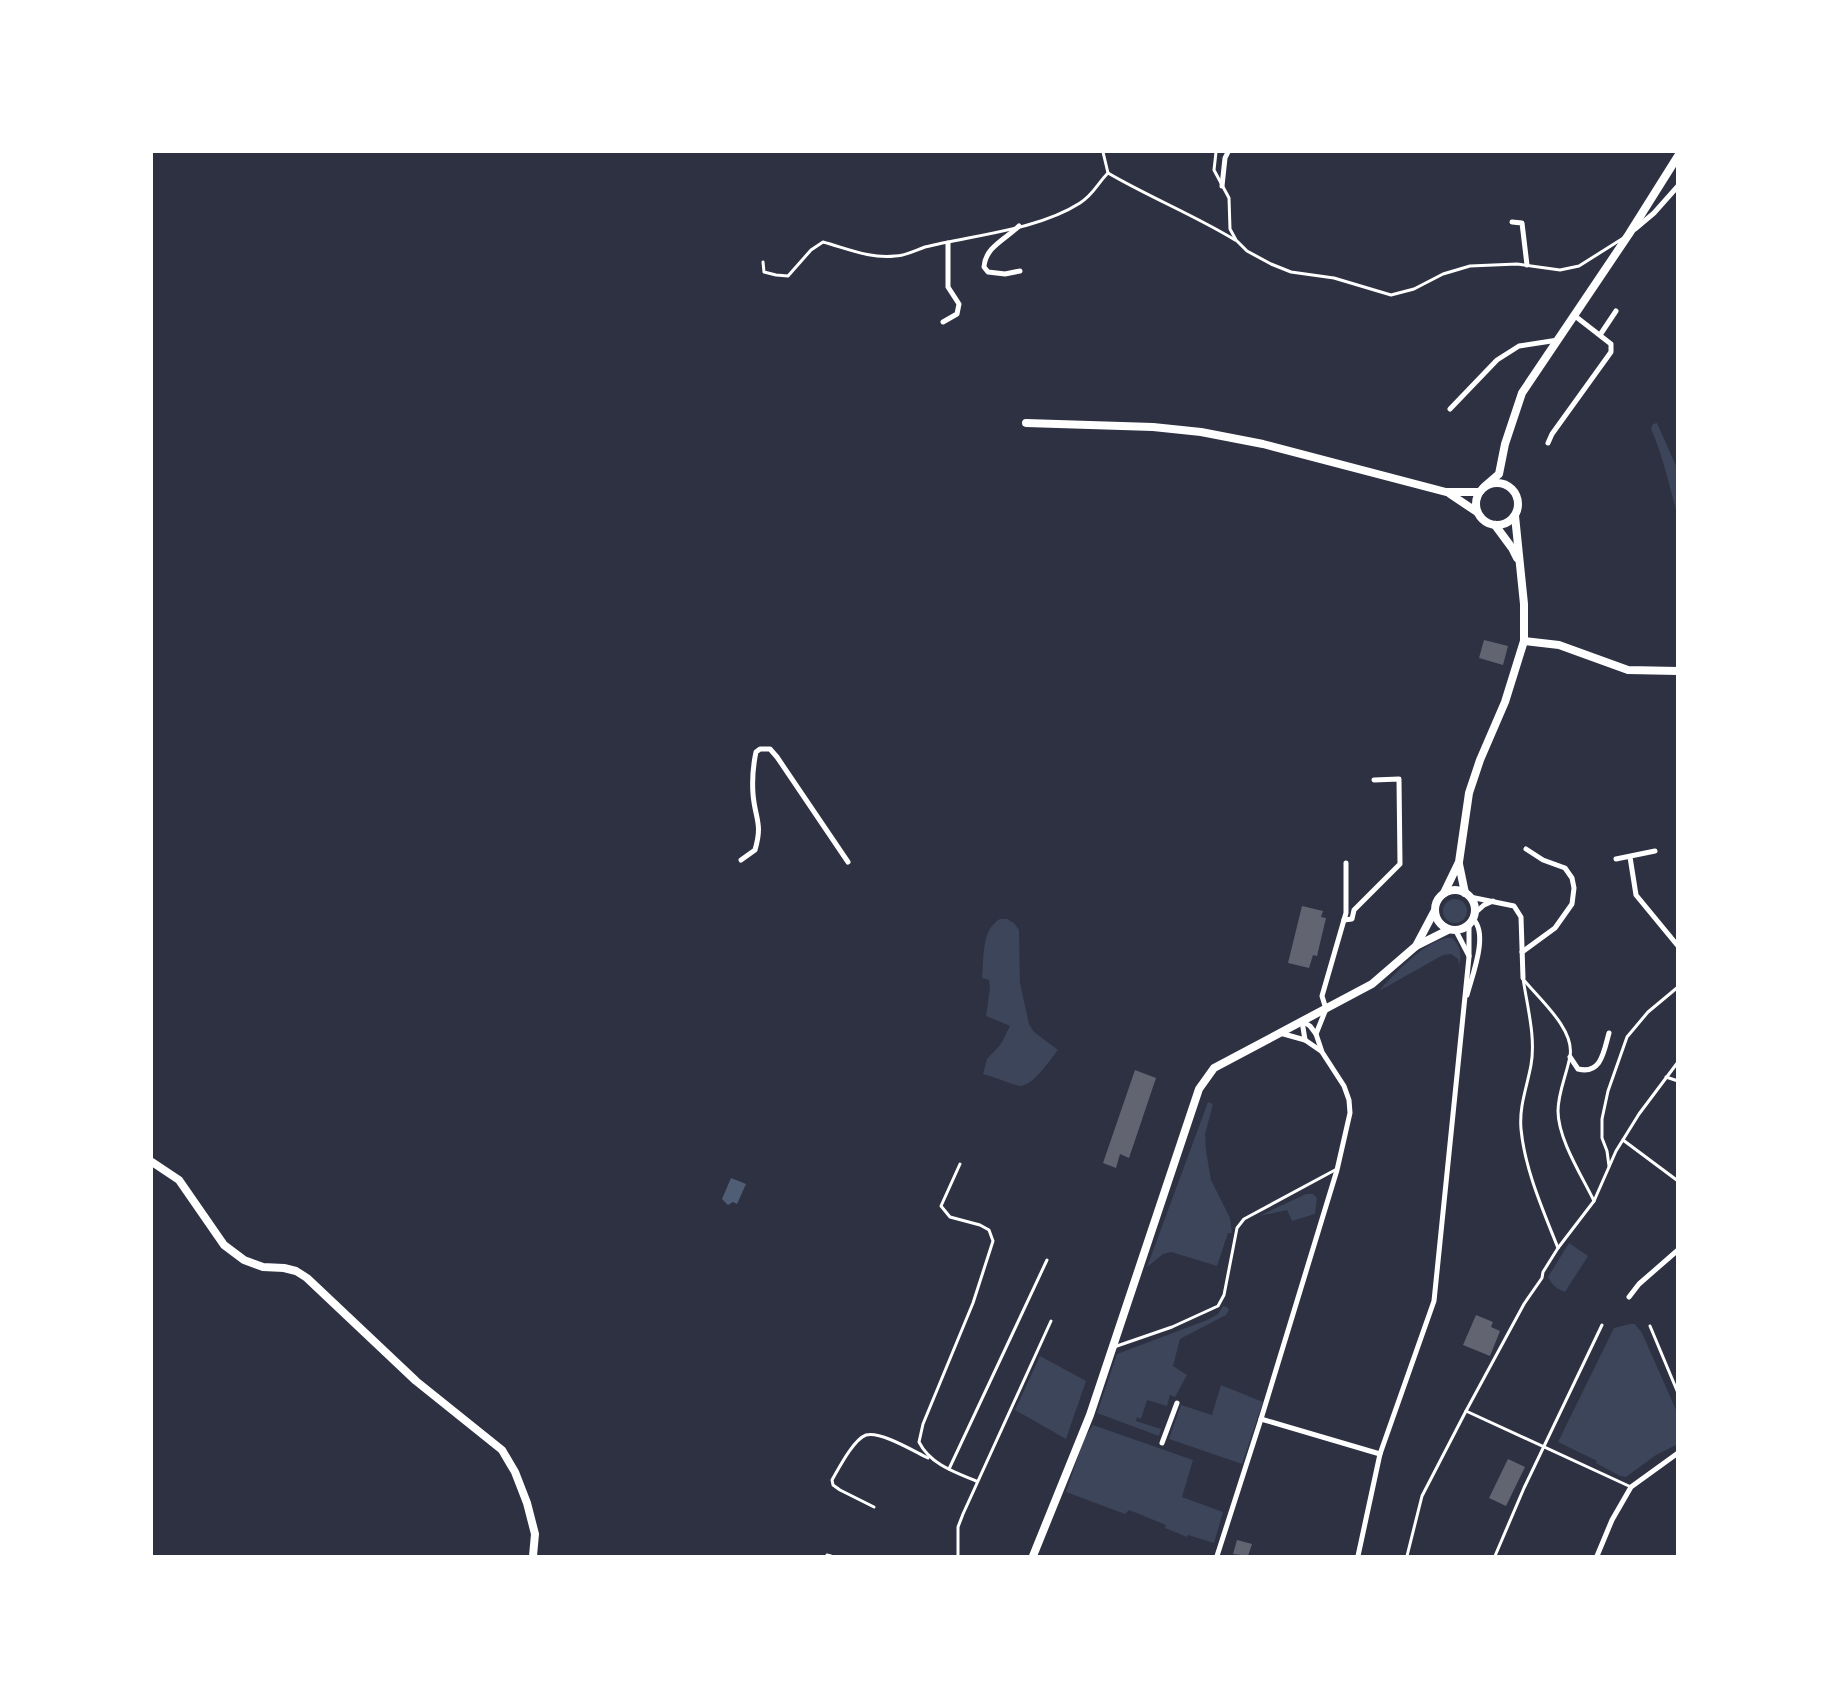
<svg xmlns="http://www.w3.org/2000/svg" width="1829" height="1708" viewBox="0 0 1829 1708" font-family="Commissioner,sans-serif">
<rect width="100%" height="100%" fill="#2d3142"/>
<g fill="#3c4559">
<path d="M1657,423L1677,468V513C1669,485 1663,456 1651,429L1653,424Z"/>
<circle cx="1455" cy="911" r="12"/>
<path d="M1000,919H1007L1014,923L1019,930L1020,983L1029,1024L1034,1032L1058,1050C1050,1060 1033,1086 1020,1086C1013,1085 992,1076 983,1074L987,1059L1001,1044L1010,1026L986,1016L990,988L989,980L982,978C984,959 981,929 1000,919Z"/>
<path d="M1446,938H1452C1461,946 1462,955 1459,965L1458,959L1451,954L1443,955L1379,991C1395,973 1422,944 1446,938Z"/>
<path d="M1208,1102L1213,1104L1205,1134L1206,1151L1211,1180L1230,1218L1232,1233H1228L1217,1266L1171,1252L1163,1254L1147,1267Z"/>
<path d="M1306,1194H1313L1317,1198L1315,1214L1292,1221L1287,1210L1259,1216Z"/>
<path d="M1569,1243L1588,1256L1565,1292C1558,1290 1551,1284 1548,1277Z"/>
<path d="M1223,1306L1227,1307L1229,1310L1226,1315L1180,1339L1173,1366L1187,1375L1175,1397L1170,1395L1167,1406L1147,1400L1141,1419L1137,1417L1136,1421L1161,1429L1159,1436L1097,1413L1117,1354L1207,1320L1218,1314Z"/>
<path d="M1630,1324H1635L1642,1333L1677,1412L1678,1444L1656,1455L1626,1477L1620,1476L1596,1463L1597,1461L1558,1442L1614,1328Z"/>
<path d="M1040,1356L1086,1381L1066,1439L1015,1410Z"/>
<path d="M1221,1385L1263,1402L1242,1464L1169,1439L1181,1405L1212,1415Z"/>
<path d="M1093,1425L1193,1460L1182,1497L1223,1512L1214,1543L1188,1535L1187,1537L1165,1528L1166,1525L1129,1510L1125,1514L1066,1492L1084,1439Z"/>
</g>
<path fill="#4f5d75" d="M731,1178L746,1184L737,1204L733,1202L728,1205L722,1199Z"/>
<g fill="#626471">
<path d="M1484,640L1508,646L1503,665L1479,658Z"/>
<path d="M1302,906L1323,911L1321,917L1326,918L1317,956L1313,955L1309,968L1288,963Z"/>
<path d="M1135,1070L1156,1078L1129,1158L1120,1154L1116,1168L1103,1163Z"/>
<path d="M1476,1315L1493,1322L1491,1327L1500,1331L1490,1356L1463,1345Z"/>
<path d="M1508,1459L1525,1467L1506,1506L1489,1498Z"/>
<path d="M1237,1540L1252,1544L1248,1556L1233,1554Z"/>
</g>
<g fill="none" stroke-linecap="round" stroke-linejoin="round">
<g stroke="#fff" stroke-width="3">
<path d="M1103,152L1108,173C1149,197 1194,215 1235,240"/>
<path d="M1216,152L1214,170L1229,198L1230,229L1236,240L1247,251L1271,264L1291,272L1334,278L1391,295L1414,289L1443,274L1470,266L1517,264L1560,270L1579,266L1625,237"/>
<path d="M763,262L764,272L776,275L788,276L811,250L823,242C846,248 870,259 895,256C905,256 916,250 925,247C973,235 1038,230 1080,203C1094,194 1097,184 1108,173"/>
<path d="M1523,978C1527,1006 1536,1037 1531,1065C1527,1087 1519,1106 1521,1129C1525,1170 1543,1210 1558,1248"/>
<path d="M1523,979C1539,999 1575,1029 1570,1056C1567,1074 1558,1092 1558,1111C1558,1139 1582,1176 1594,1201"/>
<path d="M1666,1077L1678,1081"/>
<path d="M1623,1140L1678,1181"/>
<path d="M960,1164L941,1206L950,1217L980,1225L989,1230L993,1241L973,1303L923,1424L919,1442C930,1464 954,1472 976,1481"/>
<path d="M1609,1166L1607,1151L1602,1138V1119L1608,1091L1627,1037L1648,1012L1678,987"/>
<path d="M1650,1326L1678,1393"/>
<path d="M1114,1347L1172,1327L1218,1306L1224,1295L1237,1228L1244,1219L1335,1170"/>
<path d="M1466,1411L1631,1487"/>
<path d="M949,1469L1047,1260"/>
<path d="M874,1507L840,1490L833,1485L832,1480C839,1468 853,1440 866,1435C881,1431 915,1452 928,1458"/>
<path d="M827,1555L831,1556"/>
<path d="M958,1556V1527L963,1514L1051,1321"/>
<path d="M1407,1556L1422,1496L1466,1411L1524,1304L1542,1278L1543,1272L1558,1248L1594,1201L1616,1151L1639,1114L1678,1062"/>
<path d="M1495,1556L1524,1488L1602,1325"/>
</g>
<g stroke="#fff" stroke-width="5">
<path d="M1222,186L1225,158L1228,152"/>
<path d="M1512,222L1522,223L1527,265"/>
<path d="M1019,226C1006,239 985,247 984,267L988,272L1005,274L1020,271"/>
<path d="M1635,229L1654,213L1678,186"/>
<path d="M943,322L957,314L959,304L948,287V243"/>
<path d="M1600,335L1616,311"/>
<path d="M1450,409L1497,360L1519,346L1558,340"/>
<path d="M1548,443L1552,434L1611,352V344L1575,316"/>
<path d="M1630,857L1636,895L1678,946"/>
<path d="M1616,859L1655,851"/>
<path d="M741,860L755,850C763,823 755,819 753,794C752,780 753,766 756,752L760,749H770L777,757L848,862"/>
<path d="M1470,897L1514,906L1521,917L1523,978"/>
<path d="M1475,913L1484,905L1493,901"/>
<path d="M1344,920L1352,919L1354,910L1400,864L1399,779L1374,780"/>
<path d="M1456,931L1469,956"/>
<path d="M1522,952L1555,928L1572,904L1574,888L1572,878L1565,868L1543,860L1526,849"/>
<path d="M1467,995C1472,976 1489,934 1473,919"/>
<path d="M1302,1021L1305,1040"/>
<path d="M1280,1033L1305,1040L1321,1051"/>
<path d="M1316,1034L1326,1009L1322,996L1346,913V863"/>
<path d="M1570,1057L1578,1069C1602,1075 1604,1050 1609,1033"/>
<path d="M1629,1297L1639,1284L1678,1250"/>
<path d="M1261,1419L1380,1454"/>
<path d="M1162,1443L1177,1403"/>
<path d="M1217,1556L1261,1419L1337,1170L1350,1113L1349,1100L1344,1086L1322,1052L1316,1034L1310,1026L1302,1021"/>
<path d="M1358,1556L1380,1454L1434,1301L1469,957V925"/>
<path d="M1597,1556L1612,1520L1631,1487L1678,1453"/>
</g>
<g stroke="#fff" stroke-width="8">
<path d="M1026,423L1153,427L1201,432L1263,444L1446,492H1479"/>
<circle cx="1497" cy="504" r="21"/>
<path d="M1484,487L1499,474L1505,444L1522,393L1629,234L1678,156"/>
<path d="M1450,494L1477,512"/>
<path d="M1495,525L1512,548L1517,558"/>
<path d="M1524,641L1559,645L1628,670L1678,671"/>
<path d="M1459,864L1465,893"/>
<circle cx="1455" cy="910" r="20"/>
<path d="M1444,893L1459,862L1469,793L1480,760L1505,702L1524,641V604L1515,516"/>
<path d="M1416,946L1434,912"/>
<path d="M152,1162L179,1180L224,1245L244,1260L263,1267L284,1268L296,1271L307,1278L416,1381L502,1450L515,1472L527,1503L535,1534L533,1556"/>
<path d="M1033,1556L1090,1415L1199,1089L1214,1068L1372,984L1416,946L1448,930"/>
</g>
</g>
<rect width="1829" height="1708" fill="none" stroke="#ffffff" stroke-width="306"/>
</svg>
